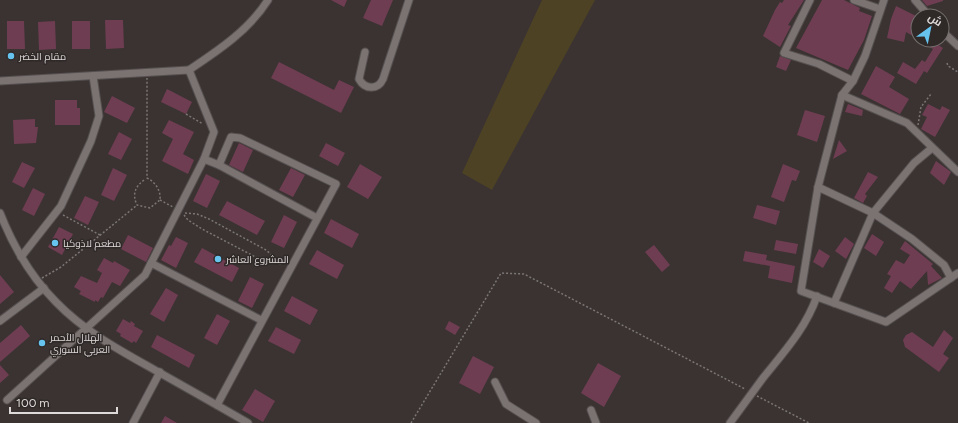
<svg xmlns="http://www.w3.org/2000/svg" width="958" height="423" viewBox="0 0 958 423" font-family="Figtree,Cairo,sans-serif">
<rect width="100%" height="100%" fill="#3a3332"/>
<path fill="#4e4224" d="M542,0H595L492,190L462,173Z"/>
<g fill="#6f3d52">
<path d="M331,0H347L344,7Z"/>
<path d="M371,0H393L382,26L363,18Z"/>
<path d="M784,0H804L788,25L791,26L780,47L763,36L775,10L780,2L782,3Z"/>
<path d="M822,0H844L860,8L859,11L872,16L864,40L848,70L796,48Z"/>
<path d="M922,0H943V1L927,6Z"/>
<path d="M896,6L918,17V39L906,32L904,42L887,38L891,19Z"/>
<path d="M105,20H123L124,48L106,49Z"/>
<path d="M7,21H24L25,49H7Z"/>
<path d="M55,21L56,49L39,50L38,22Z"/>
<rect x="72" y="21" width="18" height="28"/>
<path d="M919,40H931L943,48L927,73L924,71L916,84L897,73L903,62L915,69L922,60L925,62L933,49Z"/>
<path d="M780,56L791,60L786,71L776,67Z"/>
<path d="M279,62L334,90L339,80L354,87L341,113L271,78Z"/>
<path d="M876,66L895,77L889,87L909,99L900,114L861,94Z"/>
<path d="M167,89L192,102L186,114L161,102Z"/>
<path d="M112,96L135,108L127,123L104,112Z"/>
<path d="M55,100H77V108H80V125H55Z"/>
<path d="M848,104L863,110L862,116L845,112Z"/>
<path d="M928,104L940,110L942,106L950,110L935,137L921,129L927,117L922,115Z"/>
<path d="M805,110L825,116L817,142L797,135Z"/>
<path d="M35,119V127H38L36,143L14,144L13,120Z"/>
<path d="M169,120L194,132L183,154L194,160L188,174L162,161L173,139L162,133Z"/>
<path d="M119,132L132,139L121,160L108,154Z"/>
<path d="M839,140L847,151L833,159Z"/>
<path d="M239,143L253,150L243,172L229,165Z"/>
<path d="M326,143L345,153L338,166L319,156Z"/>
<path d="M936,161L951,172L944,185L930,173Z"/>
<path d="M22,162L35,168L24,188L12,182Z"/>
<path d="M360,164L382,177L368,199L347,187Z"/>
<path d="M783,164L800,171L796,181L792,180L784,202L771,197Z"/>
<path d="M113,168L127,175L114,201L101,195Z"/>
<path d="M291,168L305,175L293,197L279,190Z"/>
<path d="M868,172L878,177L865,194L867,196L863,203L854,198Z"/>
<path d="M206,174L220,181L207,208L193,201Z"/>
<path d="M33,188L45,194L34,216L22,210Z"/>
<path d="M85,196L99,202L88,225L74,218Z"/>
<path d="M227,201L265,221L257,235L219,215Z"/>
<path d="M757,205L780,211L776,225L753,218Z"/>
<path d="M284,215L297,222L284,248L271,242Z"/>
<path d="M331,219L359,234L352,248L324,233Z"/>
<path d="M59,227L73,234L62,255L48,247Z"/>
<path d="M872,234L884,242L876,256L864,248Z"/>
<path d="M128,235L153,248L146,262L121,249Z"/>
<path d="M176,237L188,243L176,268L161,260L169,245L171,246Z"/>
<path d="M845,237L854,244L846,259L835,251Z"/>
<path d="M776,240L798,244L796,254L774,250Z"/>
<path d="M905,241L933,264L931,266L942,278L928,285L927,271L911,289L900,281L892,293L884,288L891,276L887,274L896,260L904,264L910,255L900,249Z"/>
<path d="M654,245L670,265L662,272L645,252Z"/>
<path d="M202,248L239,268L232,282L194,262Z"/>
<path d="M819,249L830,256L823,268L813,262Z"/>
<path d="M317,250L344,265L337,279L309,264Z"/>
<path d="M745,251L767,255L766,260L795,266L792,283L768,278L770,266L743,261Z"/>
<path d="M104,258L113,263L114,261L130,270L120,286L112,282L103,298L101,297L98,302L95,300V302L79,294L81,291L74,287L81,276L97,283L102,273L97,270Z"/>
<path d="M0,275L14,292L0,304Z"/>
<path d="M250,277L264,284L252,308L238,301Z"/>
<path d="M166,288L178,295L164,322L150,314Z"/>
<path d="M292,296L318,310L310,325L284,311Z"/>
<path d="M217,314L230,321L217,345L204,338Z"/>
<path d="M123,319L130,323L131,321L135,324L134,326L143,331L136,343L134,341L132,343L120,336L121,334L116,331Z"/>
<path d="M449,321L460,327L455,335L445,329Z"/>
<path d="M21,325L30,336L0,362V343Z"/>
<path d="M276,327L301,340L294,354L268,341Z"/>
<path d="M944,330L953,338L943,354L949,358L939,372L905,347L903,340L906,335L912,332L933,347Z"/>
<path d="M157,335L195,355L189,368L151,347Z"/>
<path d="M473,356L494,367L480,394L459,383Z"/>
<path d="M598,363L621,376L604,407L581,393Z"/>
<path d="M0,365L9,375L0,383Z"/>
<path d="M255,389L275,401L263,422L242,410Z"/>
<path d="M165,416L177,423H161Z"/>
</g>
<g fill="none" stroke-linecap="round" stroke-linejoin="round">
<g stroke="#565050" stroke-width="9">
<g id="minor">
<path d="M810,0L784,53L819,64L853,81"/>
<path d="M854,0L880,9"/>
<path d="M884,0L865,56L853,81L842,95L818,187L801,291L886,322L958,273"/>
<path d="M915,0L929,16"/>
<path d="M942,31L958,46"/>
<path d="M365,52L359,79C365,90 378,90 383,79L409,0"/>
<path d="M189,70C219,50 249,30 268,0"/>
<path d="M0,81L189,70L214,132L204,159"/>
<path d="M842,95L907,123L958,172"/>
<path d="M219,165L317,218"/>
<path d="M818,187L873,213L912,239L944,265L951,278"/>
<path d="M0,213C13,246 31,277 56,302C84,331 119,350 153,369C185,387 217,405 248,423"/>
<path d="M21,257L61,206L91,141L99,116L93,76"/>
<path d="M151,263L261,320"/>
<path d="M834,303L873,213L914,163L932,148"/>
<path d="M0,321L44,288"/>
<path d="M495,382L506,404L536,423"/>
<path d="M7,400L145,275L204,159L219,165L231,137L240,138L336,184L217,405"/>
<path d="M591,410L596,423"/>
<path d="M133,423L160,372"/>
<path d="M730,423C741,408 752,393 763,378C784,352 806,328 817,296"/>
</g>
</g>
<g stroke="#7b7575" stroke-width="1.5" stroke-dasharray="2 2" stroke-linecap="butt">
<path d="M947,63L948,66L958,72"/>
<path d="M186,114L203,124"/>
<path d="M918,125L921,107L931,94"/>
<path d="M144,180C135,187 132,194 137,205L150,208L160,200C161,190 155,182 147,178V78"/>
<path d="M160,200L173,207"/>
<path d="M185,213L197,214L209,219L266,250L273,256L274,261"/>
<path d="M63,215L100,235"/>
<path d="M184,215L188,220L202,229L246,252L263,261L282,264"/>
<path d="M42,278L61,267L136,206"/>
<path d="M757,396L809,423"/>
<path d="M411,423L501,273L524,274L745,389"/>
</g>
<use href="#minor" stroke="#7b7372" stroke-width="7"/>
</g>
<g fill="#66c4ef" stroke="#2f2928" stroke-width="1.5">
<circle cx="11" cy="56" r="4"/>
<circle cx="55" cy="243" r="4"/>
<circle cx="218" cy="259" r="4"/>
<circle cx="42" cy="343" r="4"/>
</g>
<g text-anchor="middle" stroke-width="3" stroke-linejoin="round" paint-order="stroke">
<g font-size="10" fill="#dfdada" stroke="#2f2928" text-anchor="start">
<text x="19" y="60">مقام الخضر</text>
<text x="63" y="247">مطعم لاذوكيا</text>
<text x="226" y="263">المشروع العاشر</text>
<text x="50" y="341">الهلال الأحمر<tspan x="50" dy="12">العربي السوري</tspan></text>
</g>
</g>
<g transform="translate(930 28) rotate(33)"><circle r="19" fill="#2f2928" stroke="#75706f"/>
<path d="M0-3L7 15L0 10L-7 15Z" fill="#66c4ef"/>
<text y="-6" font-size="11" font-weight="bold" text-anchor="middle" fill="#dfdada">ش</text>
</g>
<path d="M10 407v6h107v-6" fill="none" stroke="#dfdada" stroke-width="2"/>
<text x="16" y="407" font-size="12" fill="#dfdada" stroke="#2f2928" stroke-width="3" paint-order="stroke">100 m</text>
</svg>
